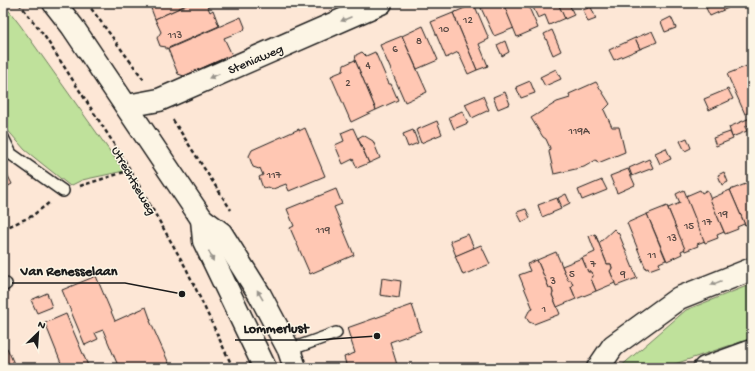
<svg xmlns="http://www.w3.org/2000/svg" width="755" height="371" viewBox="0 0 755 371" font-family="'Gochi Hand',sans-serif">
<rect width="100%" height="100%" fill="#fde7d6"/>
<filter id="ink" filterUnits="userSpaceOnUse"><feTurbulence type="fractalNoise" baseFrequency=".025" numOctaves="2"/><feDisplacementMap in="SourceGraphic" scale="8" xChannelSelector="R" yChannelSelector="G"/><feConvolveMatrix kernelMatrix="1 2 1 2 8 2 1 2 1" color-interpolation-filters="sRGB"/></filter>
<g filter="url(#ink)">
<g fill="#bfe19b" stroke="#6e7e5c">
<path d="M3,3L20,25L124,171L82,180L70,186L25,150L4,126L3,123Z"/>
<path d="M752,284V338L663,368H619L686,310Z"/>
</g>
<g fill="#ffc7b3" stroke="#1c1c1c">
<path d="M149,3H191L155,19Z"/>
<path d="M191,3H206L210,12L213,10L219,26L166,49V47L160,46L157,38L161,32L155,19Z"/>
<path d="M488,3H503L514,28L494,36L481,8L488,4Z"/>
<path d="M503,3H527L538,28L517,37Z"/>
<path d="M531,3H558L565,18L549,25L545,15L538,18Z"/>
<path d="M558,3H576L570,6L574,15L565,19Z"/>
<path d="M717,3H726L728,8L710,16L706,8Z"/>
<path d="M474,4L489,39L479,44L488,66L477,70L453,13Z"/>
<path d="M591,7L596,19L588,22L583,10Z"/>
<path d="M453,13L477,70L468,74L458,52L446,58L431,22Z"/>
<path d="M241,17L245,27L244,30L224,38L232,55L184,76L178,74L168,49Z"/>
<path d="M671,17L676,28L665,32L661,22Z"/>
<path d="M423,26L438,60L417,69L402,36Z"/>
<path d="M552,30L561,51L553,55L544,34Z"/>
<path d="M652,31L657,42L640,49L635,38Z"/>
<path d="M402,36L427,92L405,102L380,45Z"/>
<path d="M635,38L640,49L614,60L609,50Z"/>
<path d="M505,41L509,52L502,56L497,45Z"/>
<path d="M362,52L366,56L375,52L389,84H391L398,100L376,110L355,60L356,55Z"/>
<path d="M355,60L376,110L351,122L331,76L343,71L344,65Z"/>
<path d="M752,64V111L745,114L727,74Z"/>
<path d="M556,69L561,79L545,86L540,77Z"/>
<path d="M530,81L535,93L521,98L516,87Z"/>
<path d="M596,82L610,104L604,110L612,127H619L625,152L598,163L596,160L584,167L554,174L549,152L550,148L546,139L543,137L531,118L557,102L570,98L569,94Z"/>
<path d="M728,89L733,99L709,110L704,99Z"/>
<path d="M505,92L510,104L498,109L493,97Z"/>
<path d="M483,96L489,110L472,118L465,104Z"/>
<path d="M462,111L468,123L454,129L449,117Z"/>
<path d="M750,118L752,124L745,127L747,131L732,137L729,127Z"/>
<path d="M437,121L442,134L421,143L416,130Z"/>
<path d="M305,128L325,176L289,191L286,184L273,189L268,187L263,188L259,177L263,175L260,168L259,169L253,167L249,156L252,150L299,129V131Z"/>
<path d="M353,128L369,163L357,168L353,159L343,164L335,145L344,141L341,133Z"/>
<path d="M413,130L418,143L408,147L403,134Z"/>
<path d="M730,132L733,139L716,146L713,138Z"/>
<path d="M363,135L373,141L380,158L369,163L358,138Z"/>
<path d="M687,138L691,148L685,151L680,141Z"/>
<path d="M666,148L671,159L660,164L655,153Z"/>
<path d="M649,159L653,168L632,176L629,168Z"/>
<path d="M3,168H4L12,184L3,189Z"/>
<path d="M628,169L635,185L617,193L610,176Z"/>
<path d="M724,172L728,182L722,185L718,175Z"/>
<path d="M602,180L607,190L582,200L578,190Z"/>
<path d="M751,182L752,185V223L745,225L730,190Z"/>
<path d="M336,189L342,204L334,207L354,255L310,274L290,228L294,226L287,209Z"/>
<path d="M684,190L705,241L697,244L698,246L685,251L668,208L680,203L676,194Z"/>
<path d="M700,190L702,193L707,190L724,232L717,235L718,238L705,243L686,196Z"/>
<path d="M730,190L745,225L744,224L737,227L738,229L725,234L710,199Z"/>
<path d="M566,194L570,203L562,207L558,198Z"/>
<path d="M3,198L6,204L7,211L3,212Z"/>
<path d="M557,198L561,209L542,217L538,205Z"/>
<path d="M667,206L685,249L681,251L682,254L667,261L647,214Z"/>
<path d="M526,209L530,218L522,222L517,212Z"/>
<path d="M647,214L666,260L659,263L660,266L649,270L648,268L646,269L627,223Z"/>
<path d="M614,229L619,234L637,278L616,286L610,271L612,268L611,264H607L595,234L599,243Z"/>
<path d="M468,234L474,248L456,256L450,241Z"/>
<path d="M595,234L607,264H611L612,268L610,271L615,283L596,291L591,279L593,276L592,272H588L582,258L595,252L589,236Z"/>
<path d="M481,245L490,264L463,275L455,256Z"/>
<path d="M556,252L568,280H571L573,285L571,287L576,299L557,307L552,295L553,293L552,289L549,288L537,260Z"/>
<path d="M582,258L588,272H592L593,276L591,279L596,291L576,299L571,287L573,285L571,280H568L562,266Z"/>
<path d="M537,260L549,288L552,289L553,293L552,295L560,314L534,324L529,322L526,317L529,311L533,309L519,275L530,271L527,264Z"/>
<path d="M96,276L115,321L146,307L151,321H150L171,368H119L103,330L95,333L98,339L85,345L62,290Z"/>
<path d="M382,278L401,281L399,298L380,295Z"/>
<path d="M47,293L52,307L37,313L31,300Z"/>
<path d="M412,305L421,331L390,342L398,368H347L344,357L355,353L347,328Z"/>
<path d="M66,314L89,368H63L45,323Z"/>
<path d="M7,348L16,368H3V349Z"/>
</g>
<g fill="none" stroke-linecap="round" stroke-linejoin="round">
<g stroke="#1c1c1c" stroke-width="14">
<g id="lane">
<path d="M3,138L11,154L63,191"/>
<path d="M3,286L6,284"/>
<path d="M289,350L336,333"/>
</g>
</g>
<g stroke="#1c1c1c" stroke-width="25">
<g id="street">
<path d="M127,106L159,100L381,3"/>
<path d="M598,368L613,346L679,298L752,269"/>
<path d="M705,368L752,351"/>
</g>
</g>
<g stroke="#1c1c1c" stroke-width="25">
<g id="secondary">
<path d="M54,3L72,26L202,219L221,233L260,295L289,350L295,368"/>
<path d="M202,219L204,241L265,368"/>
</g>
</g>
<g stroke="#1c1c1c" stroke-width="2.5" stroke-dasharray="4 3" stroke-linecap="butt">
<path d="M19,3L45,37L125,161L186,268L233,368"/>
<path d="M87,3L144,80"/>
<path d="M173,120L231,210"/>
<path d="M80,186L131,170"/>
<path d="M3,229L32,216L50,202"/>
</g>
<use href="#lane" stroke="#fcf5e5" stroke-width="11"/>
<use href="#street" stroke="#fcf5e5" stroke-width="22"/>
<use href="#secondary" stroke="#fcf5e5" stroke-width="22"/>
</g>
<defs><path id="oneway-solid" d="M-6-.8H1V-3.2L6.5 0L1 3.2V.8H-6Z"/></defs>
<g fill="#97938b">
<use href="#oneway-solid" transform="translate(346 19) rotate(157)"/>
<use href="#oneway-solid" transform="translate(214 76) rotate(157)"/>
<use href="#oneway-solid" transform="translate(211 256) rotate(65)"/>
<use href="#oneway-solid" transform="translate(716 283) rotate(158)"/>
<use href="#oneway-solid" transform="translate(260 295) rotate(-120)"/>
</g>
</g>
<g text-anchor="middle" stroke-width="3" stroke-linejoin="round" paint-order="stroke">
<g font-size="11" fill="#554742">
<text x="468" y="23">12</text>
<text x="444" y="32">10</text>
<text x="175" y="38">113</text>
<text x="419" y="44">8</text>
<text x="395" y="52">6</text>
<text x="368" y="68">4</text>
<text x="348" y="86">2</text>
<text x="579" y="134">119A</text>
<text x="274" y="178">117</text>
<text x="723" y="217">19</text>
<text x="707" y="225">17</text>
<text x="689" y="229">15</text>
<text x="323" y="233">119</text>
<text x="672" y="241">13</text>
<text x="652" y="258">11</text>
<text x="593" y="267">7</text>
<text x="572" y="277">5</text>
<text x="623" y="277">9</text>
<text x="553" y="284">3</text>
<text x="544" y="312">1</text>
</g>
<g font-size="13" fill="#1c1c1c" stroke="#fcf5e5">
<text transform="translate(255 58) rotate(-23)" y="5">Steniaweg</text>
<text transform="translate(135 180) rotate(60)" y="5">Utrechtseweg</text>
</g>
</g>
<path fill="none" stroke="#1c1c1c" stroke-width="1.5" d="M182 294L125 283H12M377 336L316 340H235"/>
<g fill="#1c1c1c" stroke="#fcf5e5" stroke-width="1.5">
<circle cx="182" cy="294" r="4"/>
<circle cx="377" cy="336" r="4"/>
</g>
<g font-size="14" text-anchor="middle" font-weight="bold" fill="#1c1c1c" stroke="#fcf5e5" stroke-width="3" stroke-linejoin="round" paint-order="stroke">
<text x="69" y="275">Van Renesselaan</text>
<text x="276" y="332">Lommerlust</text>
</g>
<rect width="755" height="371" fill="none" stroke="#fcf5e5" stroke-width="16"/>
<rect x="8" y="8" width="739" height="355" fill="none" stroke="#1c1c1c" stroke-width="1.5" filter="url(#ink)"/>
<g transform="translate(38 333) rotate(25)" stroke="#fcf5e5" stroke-width="3" paint-order="stroke">
<path d="M0-3L7 15L0 10L-7 15Z" fill="#1c1c1c"/>
<text y="-6" font-size="11" font-weight="bold" text-anchor="middle" fill="#1c1c1c">N</text>
</g>
</svg>
